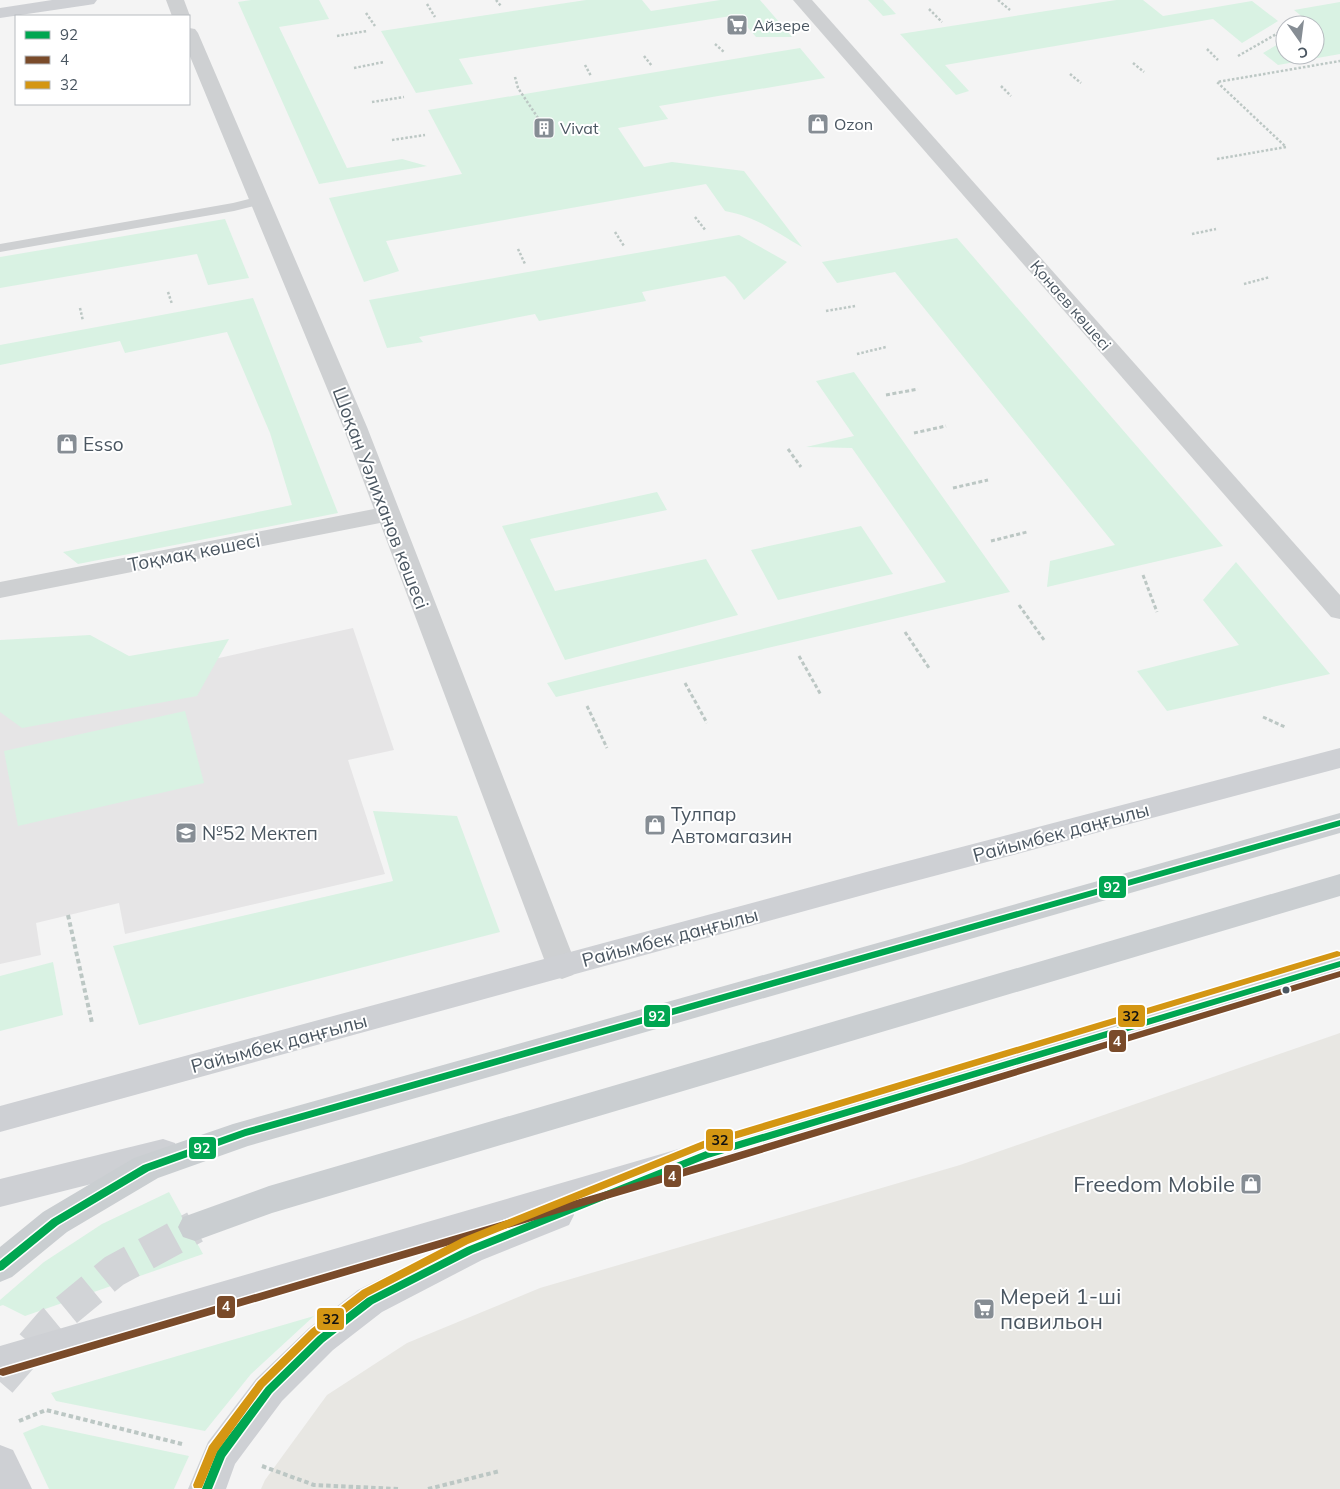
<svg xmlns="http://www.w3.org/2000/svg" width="1340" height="1489" viewBox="0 0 1340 1489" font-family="Mulish,sans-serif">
<rect width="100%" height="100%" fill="#f4f4f4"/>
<path fill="#e8e7e3" d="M1340,1033V1489H261L265,1480L327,1395L407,1343L540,1288L960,1165Z"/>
<path fill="#e6e5e6" d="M353,628L394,750L348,760L385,874L125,934L119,903L36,923L41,955L0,964V693H62Z"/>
<g fill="#d9f2e3">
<path d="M251,0H319L329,19L279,27L347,168L402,159L427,166L319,184L238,2Z"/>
<path d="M586,0H642L651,11L720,0H760L792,37H756L737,15L459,59L473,84L416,93L381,31Z"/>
<path d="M868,0H883L896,14L883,16Z"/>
<path d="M1116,0H1143L1163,16L1252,1L1278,21L1242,43L1213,19L945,65L969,91L956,95L900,34Z"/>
<path d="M1340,2V54L1278,65L1263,53L1285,40V55H1315V25H1310L1311,24L1294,10Z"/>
<path d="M800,48L825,78L659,106L668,119L618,128L644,167L672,162L744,171L802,247C774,231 757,217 725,211L706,184L386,241L399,271L364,282L329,198L462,174L428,110Z"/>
<path d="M225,219L249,278L208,285L197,254L0,288V257Z"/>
<path d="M739,235L787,262L744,300L734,285L725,276L642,292L646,301L539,321L535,314L419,337L423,342L387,348L369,300Z"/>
<path d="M957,238L1223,546L1047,587L1050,561L1115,545L895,272L837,283L822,262Z"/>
<path d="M253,298L338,513L78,564L63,552L292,505L270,433L227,332L125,353L120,341L0,365V345Z"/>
<path d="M854,372L1010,592L556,697L547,683L946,582L852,448L806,447L854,436L816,381Z"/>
<path d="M657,492L667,510L530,539L555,591L706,559L738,615L565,660L502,526Z"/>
<path d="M861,526L893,574L778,600L751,550Z"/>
<path d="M1236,562L1330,674L1167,711L1137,671L1239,645L1203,600Z"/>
<path d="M90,635L129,656L229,639L197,696L22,728L0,712V640Z"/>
<path d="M185,711L204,783L18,826L4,751Z"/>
<path d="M373,811L457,816L500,932L139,1025L113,946L393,881Z"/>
<path d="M53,962L63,1015L0,1031V976Z"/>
<path d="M169,1192L203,1254L25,1316L3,1305L0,1306V1300L44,1262L102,1224Z"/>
<path d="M314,1316L251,1374L205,1431L56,1401L51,1393Z"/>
<path d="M42,1425L189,1456L174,1489H49L23,1433Z"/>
</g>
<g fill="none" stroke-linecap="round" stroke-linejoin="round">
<path stroke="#d2d4d7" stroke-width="33" stroke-dasharray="33 16" stroke-linecap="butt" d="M0,1382L51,1323L114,1271L195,1227"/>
<g stroke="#bcc7c4" stroke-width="2.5" stroke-dasharray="2.5 2" stroke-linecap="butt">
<path d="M496,0L501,6"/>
<path d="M998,0L1010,10"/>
<path d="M427,4L435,17"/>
<path d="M929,9L942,22"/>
<path d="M366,13L375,26"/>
<path d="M1291,25L1294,23"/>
<path d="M337,36L367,31"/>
<path d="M715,44L725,53"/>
<path d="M1207,49L1218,60"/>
<path d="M644,56L652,66"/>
<path d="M1238,56L1285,29"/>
<path d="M1133,63L1144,72"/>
<path d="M585,65L591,76"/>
<path d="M354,68L384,62"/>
<path d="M1070,74L1081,83"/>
<path d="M515,77L518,88L538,118"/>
<path d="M1001,86L1011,96"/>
<path d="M372,102L404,97"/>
<path d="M392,140L425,135"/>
<path d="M1217,159L1286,147L1217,82L1340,61"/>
<path d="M695,217L706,231"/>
<path d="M615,232L624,246"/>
<path d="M1192,234L1216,229"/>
<path d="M518,249L525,264"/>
<path d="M1244,284L1270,277"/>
<path d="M168,292L172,304"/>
<path d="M80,308L83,321"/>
<path d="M826,311L855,306"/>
<path d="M857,354L886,347"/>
</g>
<g stroke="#bcc7c4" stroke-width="3" stroke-dasharray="4 2.5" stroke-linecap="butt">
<path d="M886,395L918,389"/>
<path d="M914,433L946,426"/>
<path d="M788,449L801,467"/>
<path d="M953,488L988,480"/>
<path d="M991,541L1027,532"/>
<path d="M1143,575L1157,612"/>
<path d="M1019,605L1044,640"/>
<path d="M905,632L929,668"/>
<path d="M799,656L821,695"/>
<path d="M685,683L707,723"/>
<path d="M587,706L607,748"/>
<path d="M1263,717L1285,727"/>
</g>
<g stroke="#bcc7c4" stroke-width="4" stroke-dasharray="4.5 3" stroke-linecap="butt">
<path d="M68,915L92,1023"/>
<path d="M19,1421L46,1410L182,1444"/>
<path d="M262,1466L314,1485L398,1489"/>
<path d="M428,1489L500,1471"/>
</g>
<path fill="#ced0d2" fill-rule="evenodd" d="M261,196L268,200L266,203L234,211L0,252V244L233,203Z"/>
<g fill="#ced0d2" fill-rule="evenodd">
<path d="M166,0H184L190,16L189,18V16H172Z"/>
<path d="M793,0H812L1340,595V619L1331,617Z"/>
<path d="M189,28L195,29L198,33L367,427L577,967L573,975L562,979L551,975L547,967L380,523L0,598V582L374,509L343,427L189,54Z"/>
</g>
<g fill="#ced0d4" fill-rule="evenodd">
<path d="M52,0H97L94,4L88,5L0,18V8Z"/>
<path d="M1340,748V768L885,889L0,1132V1106L885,867Z"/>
<path d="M1340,952V976L571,1209L574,1215L569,1225L482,1260L382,1312L333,1350L282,1401L235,1464L226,1489H188L208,1442L256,1379L309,1328L358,1290L446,1246L0,1378V1346L706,1141Z"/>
<path d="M163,1139L175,1143L179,1153L175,1163L0,1207V1179Z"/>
<path d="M0,1445L13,1450L32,1489H0Z"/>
</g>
<g fill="#caced1" fill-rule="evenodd">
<path d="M1340,813V833L248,1146L158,1178L67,1232L12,1277L0,1282V1247L43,1212L134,1158L233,1124Z"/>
<path d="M1340,874V896L272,1213L195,1241L183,1237L178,1227L183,1217L269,1186Z"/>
</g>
<g stroke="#fff" stroke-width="3">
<g id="bus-1">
<path d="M1340,820V826L246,1136L149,1171L58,1225L3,1270L0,1271V1261L52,1219L143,1165L245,1129Z"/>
<path d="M1340,961V967L708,1158L473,1253L373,1304L324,1342L272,1393L225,1457L212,1489H202L217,1451L266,1387L318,1336L367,1298L467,1247L706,1151Z"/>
</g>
</g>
<g stroke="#fff" stroke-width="3">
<path id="bus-2" d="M1340,971V977L709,1169L3,1376L0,1375V1369L3,1368L709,1161Z"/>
</g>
<g stroke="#fff" stroke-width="3">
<path id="bus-3" d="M1337,951L1340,952V956L705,1148L468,1244L368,1296L317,1335L264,1387L217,1452L202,1488H194L193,1485L209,1446L258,1381L311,1329L362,1290L462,1238L703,1141Z"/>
</g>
<use href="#bus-1" fill="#00a651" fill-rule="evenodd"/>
<use href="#bus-2" fill="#7a4b2a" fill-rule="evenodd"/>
<use href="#bus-3" fill="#d49613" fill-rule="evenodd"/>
</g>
<defs>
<g id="supermarket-square" transform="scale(1.125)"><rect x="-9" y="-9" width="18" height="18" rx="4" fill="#868d94" stroke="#fff"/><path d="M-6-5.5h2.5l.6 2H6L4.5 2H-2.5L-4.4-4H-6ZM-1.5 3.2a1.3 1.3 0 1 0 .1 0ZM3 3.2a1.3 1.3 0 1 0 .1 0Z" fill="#fff"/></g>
<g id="shop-square" transform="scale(1.125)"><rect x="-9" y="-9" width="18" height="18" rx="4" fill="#868d94" stroke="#fff"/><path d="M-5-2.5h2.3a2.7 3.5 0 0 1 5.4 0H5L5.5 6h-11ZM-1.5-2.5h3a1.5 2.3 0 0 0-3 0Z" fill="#fff"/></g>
<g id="building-square" transform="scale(1.125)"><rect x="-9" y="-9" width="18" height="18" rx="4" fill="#868d94" stroke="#fff"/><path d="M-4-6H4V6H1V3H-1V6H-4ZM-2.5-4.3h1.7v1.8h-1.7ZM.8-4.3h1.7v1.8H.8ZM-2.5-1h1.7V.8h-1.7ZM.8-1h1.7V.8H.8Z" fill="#fff"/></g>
<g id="school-square" transform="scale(1.125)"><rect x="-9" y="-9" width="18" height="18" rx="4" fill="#868d94" stroke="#fff"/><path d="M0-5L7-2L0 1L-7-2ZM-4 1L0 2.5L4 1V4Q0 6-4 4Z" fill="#fff"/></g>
</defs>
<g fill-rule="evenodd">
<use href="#supermarket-square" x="737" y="25"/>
<use href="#shop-square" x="818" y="124"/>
<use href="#building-square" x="544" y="128"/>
<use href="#shop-square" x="67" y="444"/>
<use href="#shop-square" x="655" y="825"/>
<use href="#school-square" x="186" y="833"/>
<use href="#shop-square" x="1251" y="1184"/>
<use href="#supermarket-square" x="984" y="1309"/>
</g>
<circle fill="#4a5661" stroke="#fff" stroke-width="2" cx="1286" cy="990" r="4.5"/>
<g text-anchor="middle" stroke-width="4" stroke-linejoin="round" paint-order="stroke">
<g font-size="16" fill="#4a5661" stroke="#fff" text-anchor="start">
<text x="753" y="31">Айзере</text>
<text x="834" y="130">Ozon</text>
<text x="560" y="134">Vivat</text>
</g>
<g font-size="16" fill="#4a5661" stroke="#fff">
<text transform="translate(1071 305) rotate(49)" y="6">Қонаев көшесі</text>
</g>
<g font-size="19" fill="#4a5661" stroke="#fff" text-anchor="start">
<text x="83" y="451">Esso</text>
<text x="671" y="821">Тулпар<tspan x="671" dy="22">Автомагазин</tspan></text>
<text x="202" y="840">№52 Мектеп</text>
</g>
<g font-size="19" fill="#4a5661" stroke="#fff">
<text transform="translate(381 498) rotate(69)" y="7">Шоқан Уәлиханов көшесі</text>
<text transform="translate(194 552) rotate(-11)" y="7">Тоқмақ көшесі</text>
<text transform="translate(1061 832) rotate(-15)" y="7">Райымбек даңғылы</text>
<text transform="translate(670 937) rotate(-15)" y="7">Райымбек даңғылы</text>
<text transform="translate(279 1043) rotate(-15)" y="7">Райымбек даңғылы</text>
</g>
<g font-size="22" fill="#4a5661" stroke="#fff" text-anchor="end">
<text x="1235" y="1192">Freedom Mobile</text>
<text x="1000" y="1304" text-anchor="start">Мерей 1-ші<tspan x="1000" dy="25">павильон</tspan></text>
</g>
</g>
<g stroke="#fff" stroke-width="2">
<rect x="1098" y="875" width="29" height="24" rx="5" fill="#00a651"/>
<rect x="1117" y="1004" width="29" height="24" rx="5" fill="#d49613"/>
<rect x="643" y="1004" width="28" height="24" rx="5" fill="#00a651"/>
<rect x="1108" y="1029" width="19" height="24" rx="5" fill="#7a4b2a"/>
<rect x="705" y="1128" width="29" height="24" rx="5" fill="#d49613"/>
<rect x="188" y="1136" width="29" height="24" rx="5" fill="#00a651"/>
<rect x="663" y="1164" width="19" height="24" rx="5" fill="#7a4b2a"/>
<rect x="216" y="1295" width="20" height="24" rx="5" fill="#7a4b2a"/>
<rect x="316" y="1307" width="29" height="24" rx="5" fill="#d49613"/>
</g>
<g font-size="14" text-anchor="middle" font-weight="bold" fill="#fff">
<text x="1112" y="892">92</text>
<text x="657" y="1021">92</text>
<text x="1117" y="1046">4</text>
<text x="202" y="1153">92</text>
<text x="672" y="1181">4</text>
<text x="226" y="1311">4</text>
</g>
<g font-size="14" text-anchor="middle" font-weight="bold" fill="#111">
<text x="1131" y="1021">32</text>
<text x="720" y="1145">32</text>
<text x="331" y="1324">32</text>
</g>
<rect x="15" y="15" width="175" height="90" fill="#ffffff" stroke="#b7bbc0"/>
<rect x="25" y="31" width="25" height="8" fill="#00a651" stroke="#b7bbc0"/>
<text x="60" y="40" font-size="15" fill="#4a5661">92</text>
<rect x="25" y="56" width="25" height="8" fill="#7a4b2a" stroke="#b7bbc0"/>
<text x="60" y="65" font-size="15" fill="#4a5661">4</text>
<rect x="25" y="81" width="25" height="8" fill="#d49613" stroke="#b7bbc0"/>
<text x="60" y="90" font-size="15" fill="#4a5661">32</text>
<g transform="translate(1300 40) rotate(166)"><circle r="24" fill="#ffffff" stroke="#b7bbc0"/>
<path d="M0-4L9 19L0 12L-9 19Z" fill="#868d94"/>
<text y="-8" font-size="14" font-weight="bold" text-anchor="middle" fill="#4a5661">С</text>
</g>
</svg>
